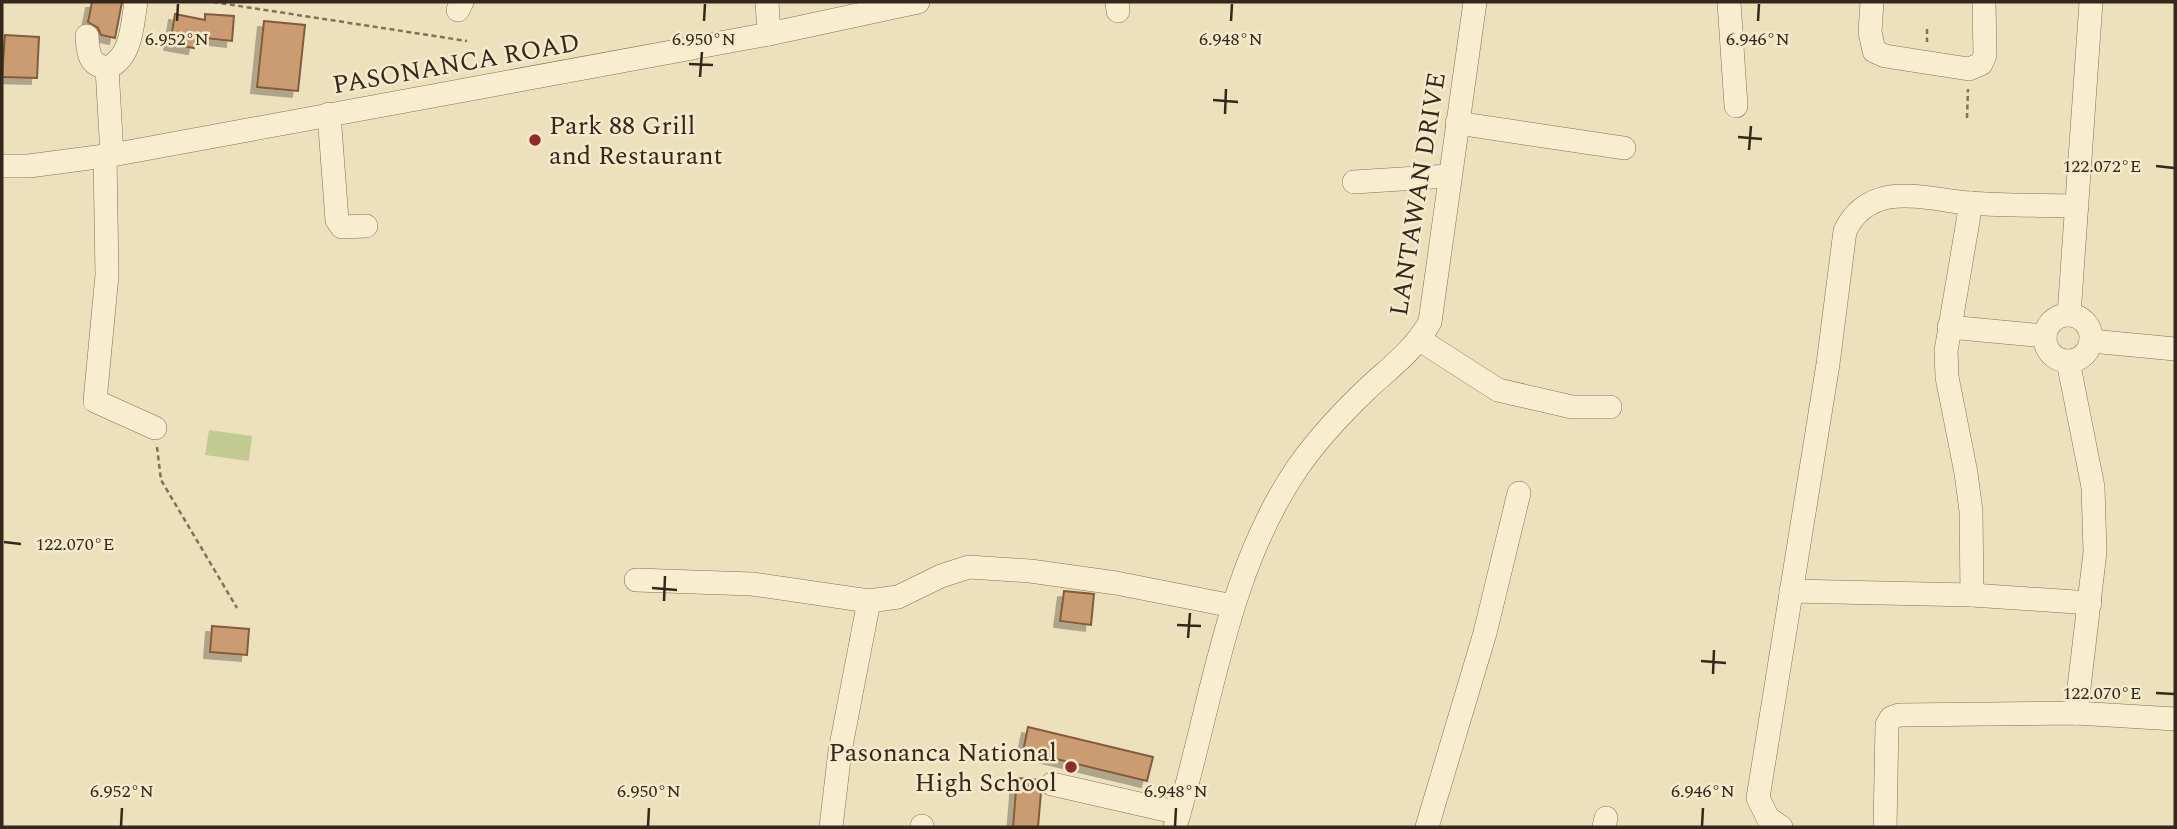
<svg xmlns="http://www.w3.org/2000/svg" width="2177" height="829" viewBox="0 0 2177 829" font-family="Spectral,serif">
<defs>
<filter id="shadow"><feDropShadow dx="-6" dy="6" stdDeviation="0" flood-color="#0004"/></filter>
</defs>
<rect width="100%" height="100%" fill="#ede0bc"/>
<path fill="#c1ca91" d="M209,430L252,436L249,461L205,455Z"/>
<g fill="#cb9b72" stroke="#835b3c" stroke-width="2" filter="url(#shadow)">
<path d="M92,2H122L115,38L101,35L98,28L88,22Z"/>
<path d="M175,14L205,20V14L234,16L232,41L196,37L194,48L170,44Z"/>
<path d="M264,21L305,25L298,91L257,87Z"/>
<path d="M5,35L39,37L37,78L2,77Z"/>
<path d="M1064,591L1094,594L1091,625L1060,621Z"/>
<path d="M212,626L249,629L247,655L210,652Z"/>
<path d="M1028,727L1153,757L1147,781L1023,751Z"/>
<path d="M1017,778L1039,780L1041,792L1038,827H1013Z"/>
</g>
<g fill="none" stroke-linecap="round" stroke-linejoin="round">
<g stroke="#847056" stroke-width="24">
<g id="minor">
<path d="M767,2L769,34"/>
<path d="M1117,2L1118,11"/>
<path d="M1729,2L1736,106"/>
<path d="M1872,2L1870,32L1874,51L1885,56L1969,69L1981,64L1985,55L1984,2"/>
<path d="M458,10L462,2"/>
<path d="M87,36C88,53 89,65 107,68L112,155"/>
<path d="M107,68C132,58 132,25 136,2"/>
<path d="M329,114L337,220L342,227L366,226"/>
<path d="M1457,123L1624,148"/>
<path d="M105,156L107,275L95,401L155,428"/>
<path d="M2,166H29L112,155L769,34L918,2"/>
<path d="M1354,182L1449,176"/>
<path d="M1971,203L1946,351L1947,377L1966,473L1971,511L1972,595"/>
<circle cx="2068" cy="338" r="23"/>
<path d="M2069,315L2091,2"/>
<path d="M1949,327L2045,336"/>
<path d="M1420,340L1498,390L1572,407H1610"/>
<path d="M2091,341L2175,349"/>
<path d="M2068,361L2093,487L2095,552L2076,713"/>
<path d="M636,580L752,584L869,601L898,597L941,576L969,567L1030,571L1116,583L1233,606"/>
<path d="M1791,591L1972,595L2090,603"/>
<path d="M1052,784L1179,813"/>
<path d="M831,827L840,751L869,601"/>
<path d="M922,827V826"/>
<path d="M1175,827C1212,706 1225,574 1298,467C1317,440 1341,414 1365,391C1390,367 1412,353 1430,322L1475,2"/>
<path d="M1427,827L1485,633L1519,493"/>
<path d="M1604,827L1606,818"/>
<path d="M1781,827L1768,818L1758,798L1828,364L1845,231C1854,212 1868,201 1889,197C1915,193 1944,201 1970,203C2005,206 2041,205 2077,206"/>
<path d="M1885,827L1887,725L1891,718L1899,715L2076,713L2175,719"/>
</g>
</g>
<g stroke="#847056" stroke-width="2.5" stroke-dasharray="5 3.5" stroke-linecap="butt">
<path d="M213,2L467,41"/>
<path d="M1927,29V42"/>
<path d="M1967,118L1968,89"/>
<path d="M157,447L161,480L237,608"/>
</g>
<use href="#minor" stroke="#f8eecf" stroke-width="23"/>
</g>
<path fill="none" stroke="#33281b" stroke-width="2.5" d="M177,21L178,4M704,21L705,4M1231,21L1232,4M1758,21L1759,4M689,64L713,65M700,77L702,52M1213,100L1238,102M1225,114L1226,89M1738,137L1762,139M1749,150L1751,126M2156,166L2174,168M4,542L21,544M652,588L677,590M664,601L665,576M1177,625L1201,626M1188,638L1190,613M1701,661L1726,663M1713,674L1714,650M2156,693L2174,694M121,826L122,808M648,826L649,808M1175,826L1176,808M1702,826L1703,808"/>
<g fill="#922a27" stroke="#f5eacc" stroke-width="2.5">
<circle cx="535" cy="140" r="7"/>
<circle cx="1071" cy="767" r="7"/>
</g>
<g text-anchor="middle" stroke-width="5" stroke-linejoin="round" paint-order="stroke">
<g font-size="26" fill="#33281b" stroke="#f5eacc">
<text transform="translate(456 63) rotate(-10)" y="9">PASONANCA ROAD</text>
<text transform="translate(1417 194) rotate(-81)" y="9">LANTAWAN DRIVE</text>
</g>
<g font-size="26" fill="#33281b" stroke="#f5eacc" text-anchor="start">
<text x="549" y="134">Park 88 Grill<tspan x="549" dy="30">and Restaurant</tspan></text>
<text x="1057" y="761" text-anchor="end">Pasonanca National<tspan x="1057" dy="30">High School</tspan></text>
</g>
</g>
<g font-size="18" text-anchor="middle" fill="#33281b" stroke="#f5eacc" stroke-width="5" stroke-linejoin="round" paint-order="stroke">
<text x="177" y="45">6.952°N</text>
<text x="704" y="45">6.950°N</text>
<text x="1231" y="45">6.948°N</text>
<text x="1758" y="45">6.946°N</text>
<text x="2102" y="172">122.072°E</text>
<text x="75" y="550">122.070°E</text>
<text x="2102" y="699">122.070°E</text>
<text x="122" y="797">6.952°N</text>
<text x="649" y="797">6.950°N</text>
<text x="1176" y="797">6.948°N</text>
<text x="1703" y="797">6.946°N</text>
</g>
<rect width="2177" height="829" fill="none" stroke="#33281b" stroke-width="7"/>
</svg>
